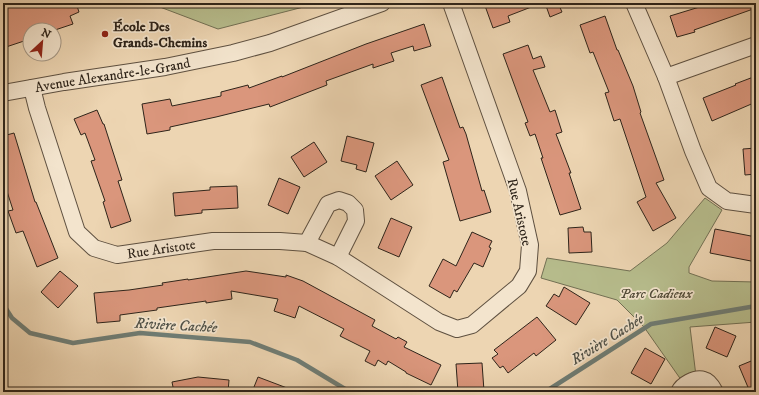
<svg xmlns="http://www.w3.org/2000/svg" width="759" height="395" viewBox="0 0 759 395" font-family="'IM FELL DW Pica',serif">
<rect width="100%" height="100%" fill="#edd5b2"/>
<filter id="stains"><feTurbulence type="fractalNoise" baseFrequency=".005" numOctaves="4"/><feColorMatrix values="0 0 0 0 .2 0 0 0 0 .09 0 0 0 0 .02 0 0 0 .5 -.17"/></filter>
<radialGradient id="worn" r=".72"><stop offset=".6" stop-color="#630" stop-opacity="0"/><stop offset="1" stop-color="#630" stop-opacity=".3"/></radialGradient>
<g fill="#b7bd8d" stroke="#727054">
<path d="M151,3H319L218,29L152,4Z"/>
<path d="M705,198L722,210L689,267V273L712,281L756,282V322L690,327L696,376L684,384L644,327L617,300L541,278L547,258L630,271L667,243Z"/>
</g>
<g fill="none" stroke-linecap="round" stroke-linejoin="round">
<g stroke="#6f7d75" stroke-width="4.5">
<path d="M3,304L12,318L30,333L73,343L140,333L250,342L297,360L350,392"/>
<path d="M545,392L651,324L756,306"/>
</g>
</g>
<g fill="#da967c" stroke="#2e241a">
<path d="M3,3H76L79,12L70,16L73,24L55,30H30V39L3,48Z"/>
<path d="M484,3H539V4L508,16L510,22L493,28Z"/>
<path d="M545,3H558L562,12L550,17Z"/>
<path d="M705,3H756V8L694,30L695,32L677,37L670,16L706,5Z"/>
<path d="M605,16L617,50H618L633,86L641,112L640,113L664,180L656,183L676,218L653,231L637,202L646,197L620,119L614,121L605,93L609,92L593,52L590,53L580,25Z"/>
<path d="M424,24L431,46L414,51L413,46L391,53L394,61L373,68V64L326,81L327,85L270,107L269,104L216,117L170,127V130L147,134L142,104L170,99L172,106L221,96V92L248,85L249,88L282,76V77L366,44Z"/>
<path d="M528,45L533,59L541,56L545,67L533,70L550,112L555,110L562,132L556,134L571,173H569L581,209L560,215L541,158H543L535,134L530,136L525,123L528,122L503,54Z"/>
<path d="M756,76V102L712,121L703,98L736,85L735,84Z"/>
<path d="M442,77L460,128L463,127L466,134L482,191L484,190L491,212L460,221L443,162L449,160L421,85Z"/>
<path d="M97,110L103,124H104L122,180L118,181L131,221L111,228L103,202L105,201L91,161L95,160L85,133L81,135L74,119Z"/>
<path d="M14,133L35,202H36L58,258L37,267L23,231L16,233L8,211L13,210L3,179V136Z"/>
<path d="M347,136L374,143L366,172L356,169L357,165L341,161Z"/>
<path d="M314,142L327,162L304,177L291,157Z"/>
<path d="M756,148V174L745,175L743,149Z"/>
<path d="M397,161L413,185L391,200L375,176Z"/>
<path d="M279,178L300,187L288,214L268,205Z"/>
<path d="M237,186L238,208L202,210V213L175,216L173,193L210,190V187Z"/>
<path d="M391,218L412,227L399,257L378,248Z"/>
<path d="M583,227L584,232H591L592,252L569,253L568,228Z"/>
<path d="M715,229L756,237V262L710,253Z"/>
<path d="M472,232L492,241L489,247L491,248L483,267L474,263L457,292L454,290L450,298L429,286L443,259L456,266Z"/>
<path d="M60,271L78,286L58,308L41,292Z"/>
<path d="M246,271L286,277V275L303,281L375,320L372,326L396,339L398,337L407,342L404,347L441,365L431,385L406,373V372L388,361L386,365L378,360L375,366L365,361L370,351L340,336L344,329L299,306L295,318L274,311L278,299L231,291L232,299L206,303V301L157,308V310L120,315V321L97,323L94,293L129,290L163,285L162,283L188,279V280Z"/>
<path d="M564,287L590,303L576,325L546,306L554,294L559,297Z"/>
<path d="M537,317L556,340L536,356L534,353L508,373L503,366L500,368L492,358L498,354L494,350Z"/>
<path d="M715,327L736,336L727,357L706,348Z"/>
<path d="M645,348L665,359L651,384L631,373Z"/>
<path d="M756,359V392H750L739,366Z"/>
<path d="M482,363L484,391L458,392L456,364Z"/>
<path d="M198,377L229,380L228,392H174L172,382Z"/>
<path d="M258,377L295,391V392H252Z"/>
</g>
<g fill="none" stroke-linecap="round" stroke-linejoin="round">
<g stroke="#5e5040" stroke-width="18">
<g id="minor">
<path d="M634,3L666,77L693,151L709,188L727,201L756,205"/>
<path d="M666,77L756,45"/>
<path id="s1" d="M32,88L37,108L77,232L94,248L117,255L213,241H280L307,243L338,257L439,322L457,329L472,325L519,286L528,271L530,245L518,191L451,3"/>
<path id="s2" d="M3,93L64,82L165,67L233,53L270,43L382,3"/>
<path d="M307,243L328,204L339,200L348,203L355,210L356,221L338,257"/>
<path d="M679,392C682,385 695,377 704,380C709,381 713,388 715,392"/>
</g>
</g>
<use href="#minor" stroke="#f3e4cd" stroke-width="16"/>
</g>
<circle fill="#8f2418" stroke="#f3e4cd" stroke-width="1.5" cx="105" cy="34" r="4"/>
<g text-anchor="middle" stroke-width="3.5" stroke-linejoin="round" paint-order="stroke">
<g font-size="14" font-weight="bold" fill="#2e241a" stroke="#f3e4cd" text-anchor="start">
<text x="113" y="31">École Des<tspan x="113" dy="16">Grands-Chemins</tspan></text>
</g>
<g font-size="14" fill="#2e241a" stroke="#f3e4cd">
<text dy="5" stroke="none"><textPath href="#s2" startOffset="111">Avenue Alexandre-le-Grand</textPath></text>
<text transform="translate(520 212) rotate(77)" y="5">Rue Aristote</text>
<text dy="5" stroke="none"><textPath href="#s1" startOffset="243">Rue Aristote</textPath></text>
</g>
<g font-size="14" font-style="italic" fill="#504a37" stroke="#f3e4cd">
<text x="656" y="298">Parc Cadieux</text>
</g>
<g font-size="15" font-style="italic" fill="#4e5047" stroke="#f3e4cd">
<text transform="translate(176 325) rotate(3)" y="5">Rivière Cachée</text>
<text transform="translate(607 339) rotate(-32)" y="5">Rivière Cachée</text>
</g>
</g>
<rect width="759" height="395" fill="none" stroke="#edd5b2" stroke-width="16"/>
<rect x="4" y="4" width="751" height="387" fill="none" stroke="#2e241a" stroke-width="2"/>
<rect x="8" y="8" width="743" height="379" fill="none" stroke="#2e241a"/>
<g transform="translate(42 42) rotate(26)"><circle r="19" fill="#f3e4cd" stroke="#a49785"/>
<path d="M0-3L7 15L0 10L-7 15Z" fill="#8f2418"/>
<text y="-6" font-size="11" font-weight="bold" text-anchor="middle" fill="#2e241a">N</text>
</g>
<rect width="100%" height="100%" filter="url(#stains)"/>
<rect width="100%" height="100%" fill="url(#worn)"/>
</svg>
